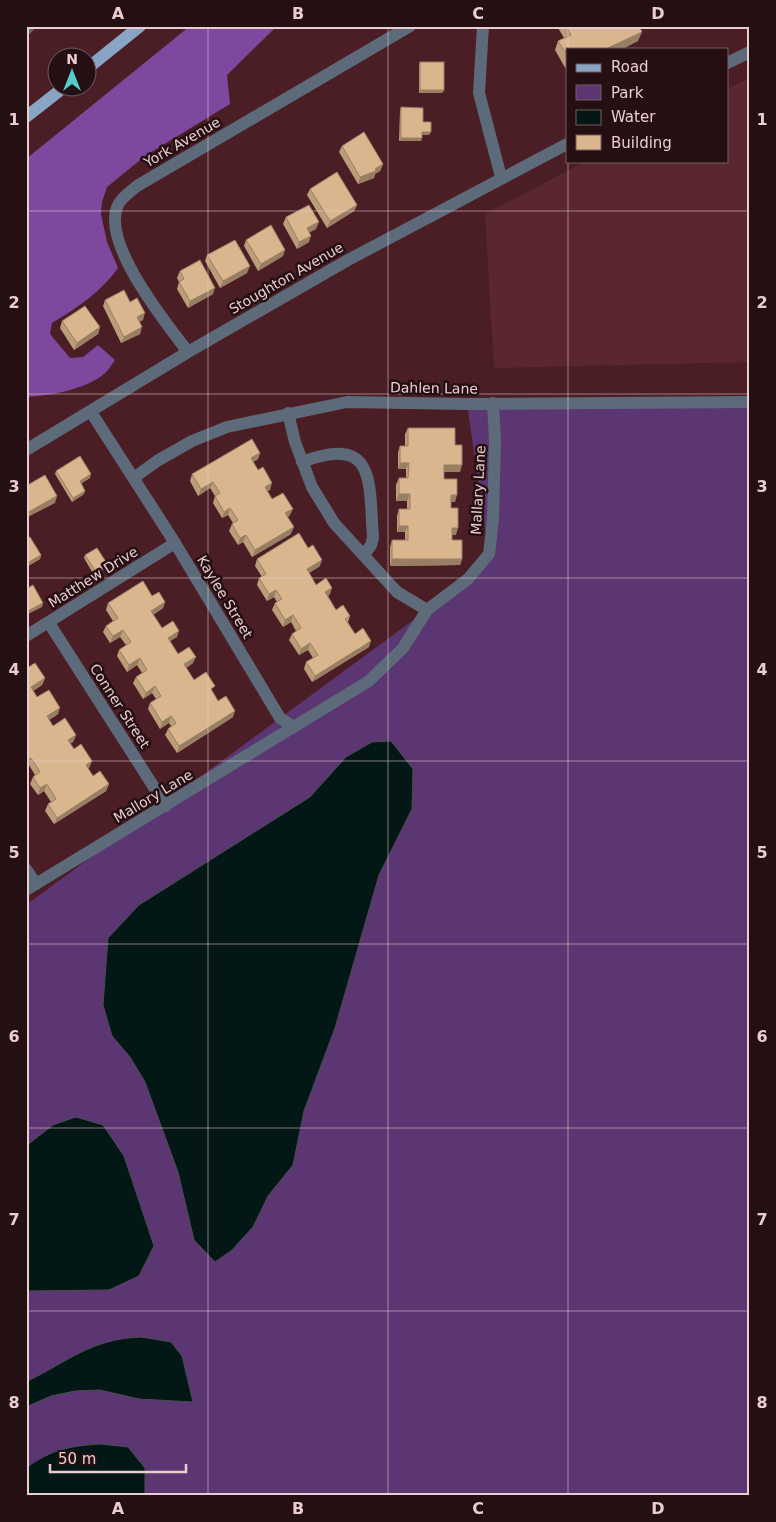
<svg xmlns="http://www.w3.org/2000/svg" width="776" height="1522" viewBox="0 0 776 1522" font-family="'DejaVu Sans',sans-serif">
<rect width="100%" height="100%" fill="#4b1e26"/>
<path fill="#5a262f" d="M750,78V362L494,368L485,214L587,161H727V89Z"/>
<path fill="#5c3672" d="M467,404L750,407V1496H26V905L427,610L489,554Z"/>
<path fill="#7f489f" d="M190,26H277L227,75L230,104L145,156L107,187L102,202L101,214L107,242L118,268C101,292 77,308 52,323L50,334L70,358L83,357L98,345L115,360C112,364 109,370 105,373C88,389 49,396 26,397V159Z"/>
<g fill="#021716" stroke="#484e4e">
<path d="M391,741L413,769L412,809L379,875L335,1028L304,1111L293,1165L268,1196L253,1227L232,1250L215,1262L194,1240L178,1172L145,1082L130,1057L112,1036L103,1005L108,938L139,905L310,797L346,757L372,742Z"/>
<path d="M76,1117L103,1125L124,1156L154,1246L139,1276L109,1290L26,1291V1146L53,1125Z"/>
<path d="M141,1337L171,1342L182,1356L193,1402L139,1399L100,1390L75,1391L51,1396L26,1407V1382C69,1361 91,1339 141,1337Z"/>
<path d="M101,1444L128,1447L145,1468V1496H26V1468C52,1449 70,1446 101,1444Z"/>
</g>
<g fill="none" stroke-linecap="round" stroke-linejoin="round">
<g stroke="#5c6a7a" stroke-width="12">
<path d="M483,26L479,93L501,177"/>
<path d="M26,29L29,26"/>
<path d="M727,63L750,52"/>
<path d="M188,352C166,323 100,242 118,205C121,198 131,191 137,186L410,26"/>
<path d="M91,412L175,543L280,718L294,727"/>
<path d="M288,413L295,442L312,487L334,523L397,592L427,610"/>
<path d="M26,450L188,352L348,260L567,144"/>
<path d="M302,462C376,434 369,481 373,538L371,545L364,555"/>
<path d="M135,477L157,461L192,441L227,427L347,402L467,404L750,402"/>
<path d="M49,623L166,806"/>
<path d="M26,636L175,543"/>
<path d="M26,869L36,884"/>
<path d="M26,890L369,681L403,648L427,610L468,579L489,554L493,519L495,441L493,403"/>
</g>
<g stroke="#88a5c5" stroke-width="12">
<path d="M88,68L140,26"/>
<path d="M26,117L63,88"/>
</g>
</g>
<g fill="#bb9d79">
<path d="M557,26H639L638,41L567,49V71L555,50L558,41L564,38Z"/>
<path d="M420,62L444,90L442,93H419V65Z"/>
<path d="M401,107L423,122L429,135H422L421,141H399L400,111Z"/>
<path d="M342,146L383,164L380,171L375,174L374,178L358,184L339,152Z"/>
<path d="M310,189L357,205L354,211L327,228L307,195Z"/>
<path d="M286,217L316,229L309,232V242L297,249L283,224Z"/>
<path d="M246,240L283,256L258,271L244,246Z"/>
<path d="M207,255L247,273L220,288L205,261Z"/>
<path d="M180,271L213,294L188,308L177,289L179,282L177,278Z"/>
<path d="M105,300L130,302L143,320L140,321V334L121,343L103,306Z"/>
<path d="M62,321L100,327L98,334L74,350L60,328Z"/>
<path d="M408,428L455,445L460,472H444V479L455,502H451V508L456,535H452V540L462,559L460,565L390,566V547L392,540H405V532H397V516L399,509H407V501H396V485L399,478H406V469H398V452L400,446H405V434Z"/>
<path d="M260,453L258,459L253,462L270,490L267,491L272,499L290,515L288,517L291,534L252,557L243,542L238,545L229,531L232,524L233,523L228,515L222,518L213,503L215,496L210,488L198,496L190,481L192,474Z"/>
<path d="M56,471L90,478L81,483L84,494L72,502L55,474Z"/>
<path d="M26,539L41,555L40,559L28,566L26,563Z"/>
<path d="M308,548L320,566L309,573L316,585L330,594L328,596L336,610L350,616L348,622L355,634L369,647L312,682L304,669L306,662L313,658L308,650L299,655L289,640L292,634L296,631L291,622L283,627L272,610L275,603L277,602L274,597L267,601L257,585L259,578L262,577L255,566L257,559Z"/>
<path d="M85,555L106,568L94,575L84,558Z"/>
<path d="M152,596L165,602L163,608L153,615L162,628L177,637L170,641L178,654L193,663L186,668L194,680L213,692L218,701L233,717L177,753L165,735L168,729L171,726L169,723L160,729L148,709L150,703L156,699L152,693L143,699L133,683L136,677L142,673L137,665L127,672L117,656L119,650L126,645L120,637L110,643L103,632L106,626L113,621L106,610L108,603Z"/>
<path d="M26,667L27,668L45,678L42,685L33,691L37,697L58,714L49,720L53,726L76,735L73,742L70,743L74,749L92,761L89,768H88L93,776L109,784L106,791L54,824L45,811L48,804L51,802L44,791L38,795L30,784L33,777L35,775L29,765L26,767Z"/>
</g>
<g fill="#987f63">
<path d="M642,32L638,41L623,49H606Z"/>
<path d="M420,90H444L442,93H419Z"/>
<path d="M422,132H431L429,135H421Z"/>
<path d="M401,138H422L421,141H399Z"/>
<path d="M383,164L380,171L375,174L374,178L358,184L360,177Z"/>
<path d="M357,205L354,211L327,228L330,221Z"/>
<path d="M319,222L316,229L305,235L307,228Z"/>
<path d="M311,236L309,242L297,249L299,242Z"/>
<path d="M285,250L283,256L258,271L261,264Z"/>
<path d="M250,266L247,273L220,288L223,281Z"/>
<path d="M215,288L213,294L188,308L190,301Z"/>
<path d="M145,313L143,320L135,324L137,317Z"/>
<path d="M100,327L98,334L74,350L77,343Z"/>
<path d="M142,327L140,334L121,343L124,337Z"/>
<path d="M260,453L258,459L248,465L251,458Z"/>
<path d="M400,463H409L406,469H398Z"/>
<path d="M444,465H462L460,472H442Z"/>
<path d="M91,474L90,478L79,485L80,481Z"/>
<path d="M213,482L210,488L198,496L201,489Z"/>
<path d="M272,483L270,490L263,494L265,487Z"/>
<path d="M85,491L84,494L72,502L73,498Z"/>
<path d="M399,494H410L407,501H396Z"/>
<path d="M451,495H457L455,502H448Z"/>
<path d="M57,496L55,503L26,518L27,513Z"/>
<path d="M230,508L228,515L222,518L224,512Z"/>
<path d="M293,509L290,515L283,520L285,513Z"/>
<path d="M399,526H408L405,532H397Z"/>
<path d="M294,527L291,534L252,557L255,550Z"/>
<path d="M452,528H458L456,535H450Z"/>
<path d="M246,535L243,542L238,545L240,538Z"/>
<path d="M41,555L40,559L28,566L29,562Z"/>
<path d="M392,559H462L460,565L390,566Z"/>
<path d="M322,560L320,566L304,576L307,569Z"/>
<path d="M108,565L106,568L94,575L96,572Z"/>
<path d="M332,588L330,594L323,599L325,592Z"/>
<path d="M276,590L274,597L267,601L269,594Z"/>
<path d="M165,602L163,608L148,618L151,611Z"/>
<path d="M43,603L42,607L26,615V612Z"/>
<path d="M293,615L291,622L283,627L285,620Z"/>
<path d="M123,630L120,637L110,643L113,636Z"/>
<path d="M179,631L177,637L165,644L168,638Z"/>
<path d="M371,641L369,647L312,682L315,676Z"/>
<path d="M310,643L308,650L299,655L301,649Z"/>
<path d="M196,657L193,663L182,671L184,664Z"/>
<path d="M140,658L137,665L127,672L129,665Z"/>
<path d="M45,678L42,685L28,694L31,687Z"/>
<path d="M155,686L152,693L143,699L146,693Z"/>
<path d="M60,708L58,714L45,722L47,716Z"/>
<path d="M235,711L233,717L177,753L179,746Z"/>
<path d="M171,716L169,723L160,729L162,722Z"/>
<path d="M76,735L73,742L66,746L68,740Z"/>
<path d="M31,758L29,765L26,767V762Z"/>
<path d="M92,761L89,768L83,772L86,765Z"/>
<path d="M47,784L44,791L38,795L40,788Z"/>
<path d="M109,784L106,791L54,824L57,818Z"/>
</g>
<g fill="#d9b68d" stroke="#987f63">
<path d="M566,26H639L642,32L606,49H567V55L558,41L571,35Z"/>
<rect x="420" y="62" width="24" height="28"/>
<path d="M401,107L423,108V122H431V132H422V138H401Z"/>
<path d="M364,132L383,164L375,169L376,171L360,177L342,146Z"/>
<path d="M337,172L357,205L330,221L310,189Z"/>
<path d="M309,205L319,222L307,228L311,236L299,242L286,217Z"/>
<path d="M271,225L285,250L261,264L246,240Z"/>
<path d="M235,240L250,266L223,281L207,255Z"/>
<path d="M200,260L215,288L190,301L179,282L184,279L180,271Z"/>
<path d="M124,290L130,302L137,298L145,313L137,317L142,327L124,337L105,300Z"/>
<path d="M85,306L100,327L77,343L62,321Z"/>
<path d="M408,428H455V445H462V465H444V479H457V495H451V508H458V528H452V540H462V559H392V540H408V526H399V509H410V494H399V478H408L409,463H400V446H408Z"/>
<path d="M252,439L260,453L251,458L258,470L263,467L272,483L265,487L272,499L283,493L293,509L285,513L294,527L255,550L246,535L240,538L232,524L238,520L230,508L224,512L215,496L220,493L213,482L201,489L192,474Z"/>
<path d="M80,456L91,474L80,481L85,491L73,498L56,471Z"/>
<path d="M45,475L57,496L27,513L26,486Z"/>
<path d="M299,533L308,548L313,545L322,560L307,569L316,585L326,578L332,588L325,592L336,610L343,605L350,616L345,619L355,634L363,628L371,641L315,676L306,662L318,655L310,643L301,649L292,634L301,628L293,615L285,620L275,603L282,599L276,590L269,594L259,578L266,574L257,559Z"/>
<path d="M30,537L41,555L29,562L26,558V539Z"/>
<path d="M97,548L108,565L96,572L85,555Z"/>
<path d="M143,581L152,596L159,592L165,602L151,611L162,628L173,621L179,631L168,638L178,654L189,647L196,657L184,664L194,680L206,672L215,686L211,689L218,701L226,696L235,711L179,746L168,729L176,723L171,716L162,722L150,703L161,696L155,686L146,693L136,677L147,670L140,658L129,665L119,650L131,642L123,630L113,636L106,626L118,618L108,603Z"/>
<path d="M33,585L43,603L26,612V589Z"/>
<path d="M35,663L45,678L31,687L37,697L49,690L60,708L47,716L53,726L65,718L76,735L68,740L74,749L81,744L92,761L86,765L93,776L100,771L109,784L57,818L48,804L56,799L47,784L40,788L33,777L40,772L31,758L26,762V667L27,668Z"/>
</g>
<path fill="none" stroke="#ebcdd0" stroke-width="1" stroke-opacity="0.55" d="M208,26V1496M388,26V1496M568,26V49M568,161V1496M26,211H750M26,394H750M26,578H750M26,761H750M26,944H750M26,1128H750M26,1311H750"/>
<g text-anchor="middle" stroke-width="5" stroke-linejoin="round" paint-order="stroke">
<g font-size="14" fill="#ebcdd0" stroke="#241013">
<text transform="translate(182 142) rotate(-30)" y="5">York Avenue</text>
<text transform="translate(286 278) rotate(-30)" y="5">Stoughton Avenue</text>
<text transform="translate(434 388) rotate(1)" y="5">Dahlen Lane</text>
<text transform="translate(478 490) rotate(-87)" y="5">Mallary Lane</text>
<text transform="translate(93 577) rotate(-32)" y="5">Matthew Drive</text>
<text transform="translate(225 597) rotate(59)" y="5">Kaylee Street</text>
<text transform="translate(120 706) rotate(57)" y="5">Conner Street</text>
<text transform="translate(153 796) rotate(-31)" y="5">Mallory Lane</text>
</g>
</g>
<rect width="776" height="1522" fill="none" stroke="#241013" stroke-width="55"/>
<rect x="566" y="48" width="162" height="115" fill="#241013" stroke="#745c5f"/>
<rect x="576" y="64" width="25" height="8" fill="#88a5c5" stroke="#745c5f"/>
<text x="611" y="72" font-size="15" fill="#ebcdd0">Road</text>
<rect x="576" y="85" width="25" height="15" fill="#5c3672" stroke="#745c5f"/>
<text x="611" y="98" font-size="15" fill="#ebcdd0">Park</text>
<rect x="576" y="110" width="25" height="15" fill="#021716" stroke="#745c5f"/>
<text x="611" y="122" font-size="15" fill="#ebcdd0">Water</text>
<rect x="576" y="135" width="25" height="15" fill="#d9b68d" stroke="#745c5f"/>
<text x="611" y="148" font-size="15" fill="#ebcdd0">Building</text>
<g transform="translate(72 72)"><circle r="24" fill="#241013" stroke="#745c5f"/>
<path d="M0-4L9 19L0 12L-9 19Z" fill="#54cdc8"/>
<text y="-8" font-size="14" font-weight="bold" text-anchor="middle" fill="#ebcdd0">N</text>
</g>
<path d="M50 1464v8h136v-8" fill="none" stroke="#ebcdd0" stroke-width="2.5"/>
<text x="58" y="1464" font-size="15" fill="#ebcdd0" stroke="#241013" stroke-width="4" paint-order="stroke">50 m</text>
<rect x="28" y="28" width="720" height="1466" fill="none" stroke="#ebcdd0" stroke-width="2"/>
<g font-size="16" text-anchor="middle" font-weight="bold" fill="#ebcdd0">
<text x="118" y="19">A</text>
<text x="298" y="19">B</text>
<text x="478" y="19">C</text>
<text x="658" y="19">D</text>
<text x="14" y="125">1</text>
<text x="762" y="125">1</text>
<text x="14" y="308">2</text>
<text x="762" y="308">2</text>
<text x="14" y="492">3</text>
<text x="762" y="492">3</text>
<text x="14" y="675">4</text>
<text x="762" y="675">4</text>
<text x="14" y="858">5</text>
<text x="762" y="858">5</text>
<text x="14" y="1042">6</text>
<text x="762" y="1042">6</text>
<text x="14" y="1225">7</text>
<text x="762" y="1225">7</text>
<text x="14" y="1408">8</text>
<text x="762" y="1408">8</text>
<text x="118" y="1514">A</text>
<text x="298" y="1514">B</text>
<text x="478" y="1514">C</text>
<text x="658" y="1514">D</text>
</g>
</svg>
